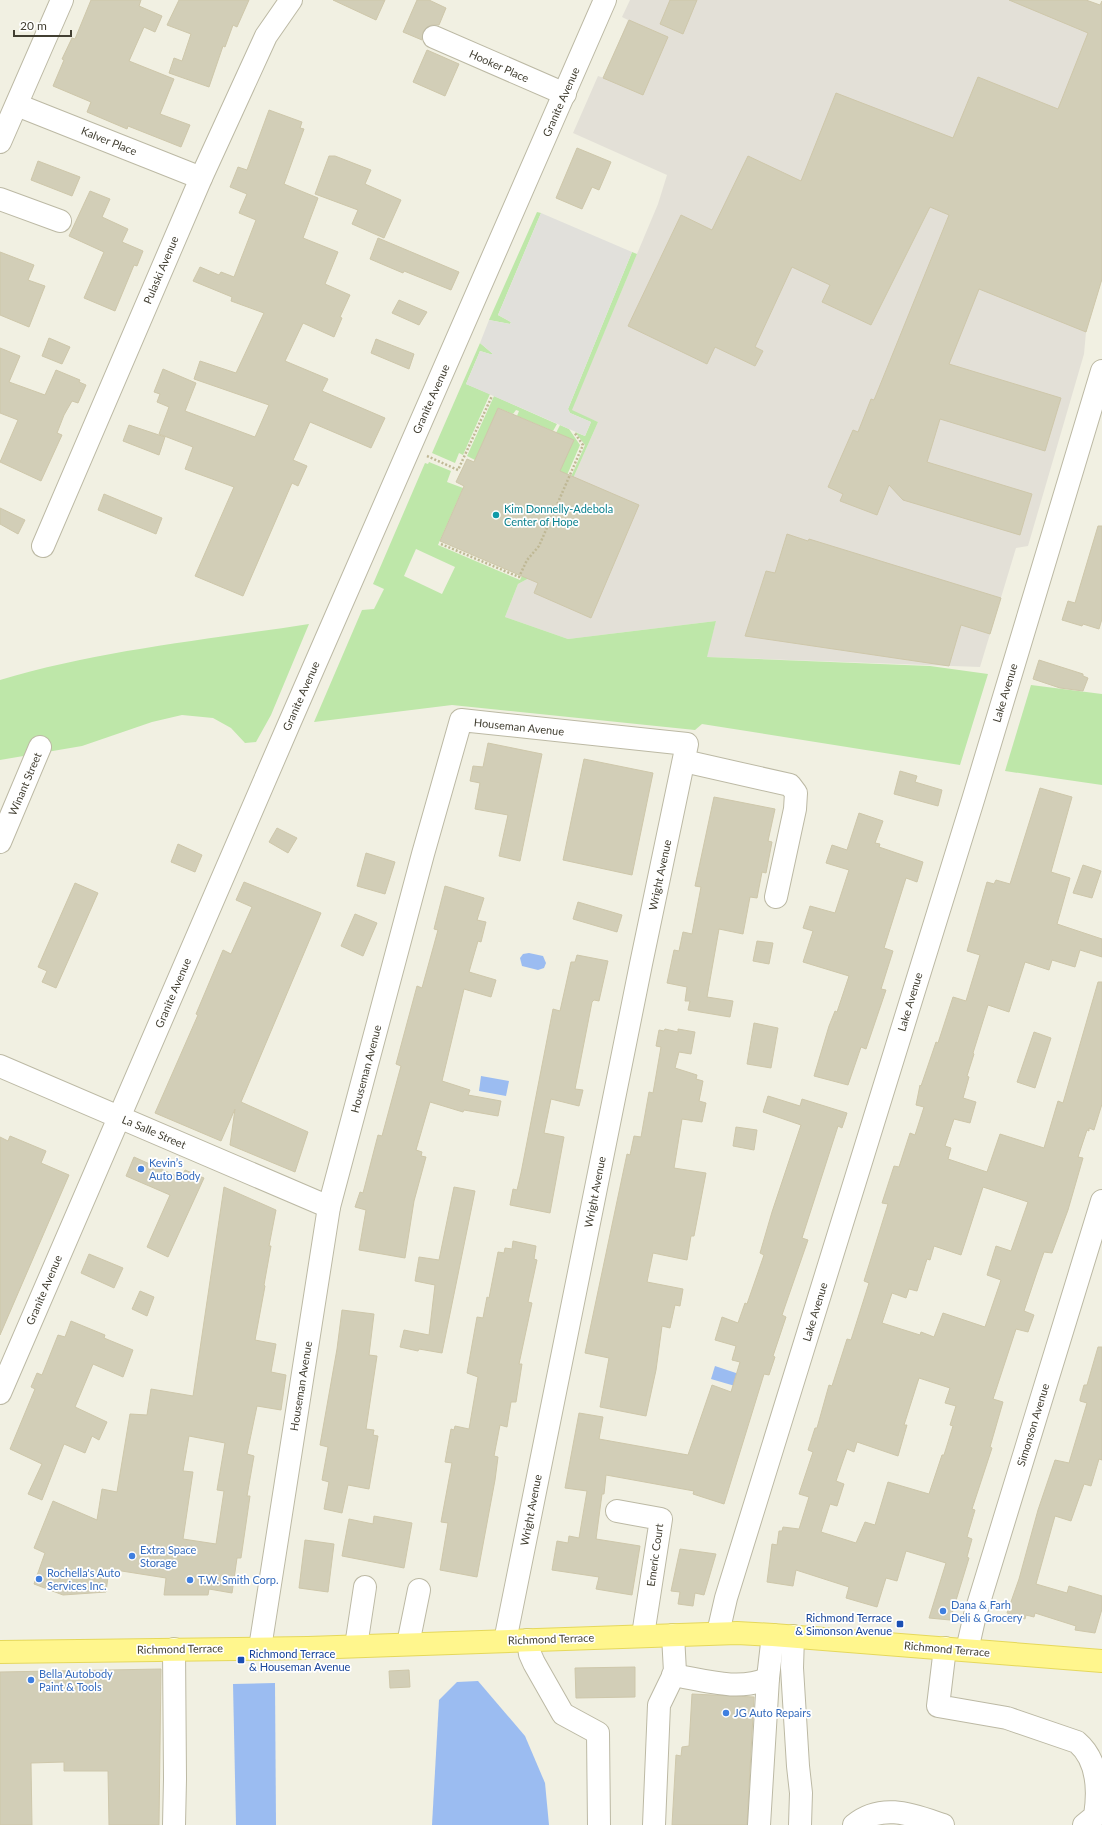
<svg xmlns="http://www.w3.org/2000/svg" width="1102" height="1825" viewBox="0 0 1102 1825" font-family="Lato,sans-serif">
<rect width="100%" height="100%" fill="#f1f0e2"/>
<path fill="#e3e0d7" d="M630,0H1086L1102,6V279L1086,332L1084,354L1028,546L1016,548L980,667L706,657L716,621L568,639L505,617L518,584L529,578L598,422L571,411L658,204L667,175L573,133L598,76L604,78L628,20L622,17Z"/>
<g fill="#bee7a9" fill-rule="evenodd">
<path d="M537,212L541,213L498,315L511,322L510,324L489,320Z"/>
<path d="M632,252L637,254L572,410L598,422L529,578L518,584L505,617L568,639L716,621L707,657L930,666L988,674L960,765L702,724L695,730L452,705L314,722L362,610L374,609L384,589L373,584L425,463L428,464L429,462L451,471L447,482L463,488L438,545L520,580L529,560L540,547L585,445L575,432L585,436L591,422L570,413L568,409ZM416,549L455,567L442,594L404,576Z"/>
<path d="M480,343L493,354H490L480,351L466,384L490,394L463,455L459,453L455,463L432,453Z"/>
<path d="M494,396L557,424L553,431L517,416L519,411L516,410L513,414L498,408L475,460L467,456Z"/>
<path d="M560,425L569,429L580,445L537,545L525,558L518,575L516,574L573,440L556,433Z"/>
<path d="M309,624L271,715L256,742L245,743L231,728L213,718L182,715L152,722L82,746L0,760V680C100,650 206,640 309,624Z"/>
<path d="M1031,685L1102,694V785L1005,771Z"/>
</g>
<path fill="#e1e0db" d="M541,213L632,252L568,409L570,413L591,422L585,436L466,384L480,351L490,354H493L480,343L489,320L510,324L511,322L498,315Z"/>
<g fill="#9bbcf1">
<path d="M529,953L543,956L546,963L544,968L538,970L522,966L520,958L523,954Z"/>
<path d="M481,1076L509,1081L506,1096L479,1091Z"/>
<path d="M715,1366L739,1374L735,1386L711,1379Z"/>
<path d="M478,1681L525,1736L545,1783L549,1825H432L439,1700L457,1682Z"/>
<path d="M275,1683L276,1825H236L233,1684Z"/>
</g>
<g fill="#d2ceb7" stroke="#cec7aa" fill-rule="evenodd">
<path d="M91,0H141L139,6L162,16L155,32L144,27L129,61L174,79L160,114L190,125L181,147L128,126L127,129L87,112L91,102L53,86L64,60L62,59L72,38L75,39Z"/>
<path d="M179,0H249L237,27L233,25L225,47L223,46L209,87L169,73L174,58L182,61L191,34L167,25Z"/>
<path d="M333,0H385L376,20Z"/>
<path d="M417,0H429L446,8L439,25H432L427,27L423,32L422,40L403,32Z"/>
<path d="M670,0H697L683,34L660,24Z"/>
<path d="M1009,0H1086L1100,5L1102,1V279L1086,332L979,289L949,364L1061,398L1045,451L940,419L927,462L1032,494L1020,535L903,500L889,485L877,515L840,501L843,494L828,487L853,430L858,432L871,399L874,400L949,215L930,207L871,325L822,302L830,285L792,267L755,347L763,351L755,366L715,347L707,364L628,326L681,215L712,230L748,156L801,181L836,93L953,138L978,77L1058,109L1088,33Z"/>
<path d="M629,20L668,37L643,95L603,78Z"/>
<path d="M427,50L459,64L445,96L413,82Z"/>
<path d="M269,110L302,122L300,128L304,129L284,184L318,198L303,238L338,252L325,284L350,295L340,317L342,318L334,337L303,323L285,361L328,379L322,391L385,418L371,448L310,422L293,460L307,466L298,486L292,483L243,596L195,576L234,487L185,469L193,447L159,434L169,407L157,402L160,394L154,392L163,369L196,383L185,411L255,437L269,405L194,379L200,361L236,373L264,313L231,301L232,297L193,281L200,267L219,275L221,272L234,277L256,220L239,213L247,194L230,187L238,167L247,170Z"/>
<path d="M577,148L611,162L599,190L592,187L582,209L556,198Z"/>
<path d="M329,156H335L371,170L365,184L401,200L384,238L352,224L358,210L315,194Z"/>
<path d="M38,161L80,177L72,196L31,180Z"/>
<path d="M90,191L110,199L102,217L128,229L122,242L143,251L137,266L134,265L115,311L84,298L104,252L69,236Z"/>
<path d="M378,238L459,272L451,290L404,271L403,273L370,259Z"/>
<path d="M0,252L34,265L28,280L45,286L29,327L0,315Z"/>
<path d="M399,300L427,312L419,325L392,313Z"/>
<path d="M49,338L70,347L62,364L42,356Z"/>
<path d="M376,339L414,354L409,369L371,353Z"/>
<path d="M0,348L20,356L9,382L45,395L56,370L80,380L79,382L86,385L78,403L72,401L64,415L57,433L62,435L41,481L0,462L18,420L0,413Z"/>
<path d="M498,408L574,440L560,471L639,505L591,618L534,593L538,583L440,541L464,486L456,482L467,459L474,462Z"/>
<path d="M129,425L165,437L159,455L123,441Z"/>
<path d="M104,494L162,518L156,534L98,510Z"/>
<path d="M0,508L25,520L18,534L0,524Z"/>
<path d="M1098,526H1102V619L1099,629L1083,624L1082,626L1062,620L1068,601L1075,603Z"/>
<path d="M787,534L808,541L809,539L1001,598L990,634L961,625L949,666L745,636L766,571L775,573Z"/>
<path d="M1039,660L1083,674V676L1088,678L1083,691L1060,688L1033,679Z"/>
<path d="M488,743L542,754L520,861L499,856L508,815L475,809L480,783L470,781L473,766L483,767Z"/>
<path d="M584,759L653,773L632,875L563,860Z"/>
<path d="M900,771L917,776L915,782L942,790L938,806L894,794Z"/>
<path d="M1040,788L1072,797L1051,872L1070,878L1057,924L1102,939V957L1080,950L1075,967L1052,960L1049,970L1025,962L1009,1012L988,1005L973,1053L974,1054L967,1076L969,1077L963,1098L976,1102L970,1123L954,1119L945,1146L951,1148L948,1159L987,1172L1000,1134L1044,1148L1058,1101L1063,1103L1098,982H1102V1104L1094,1130L1089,1128V1131L1087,1130L1078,1157L1083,1158L1068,1210L1052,1253L1044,1252L1036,1275L1024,1311L1034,1315L1028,1332L1016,1329L993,1399L1003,1402L990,1447L992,1448L972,1509L975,1510L967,1537L972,1539L967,1557L969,1558L950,1620L929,1618L946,1563L906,1551L897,1581L886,1578L877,1607L846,1598L849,1587L796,1570L793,1586L767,1582L772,1544L777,1545L779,1531H782L783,1527L799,1529L809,1497L799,1494L813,1452L808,1450L815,1428H817L829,1385L832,1386L847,1339L851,1340L869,1283L864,1281L888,1204L882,1203L894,1166L899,1167L910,1133L915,1135L924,1107L916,1105L920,1085L921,1086L936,1042L938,1043L953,997L966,1001L980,955L967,951L987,882L994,884L996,880L1010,884ZM983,1187L1028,1202L1011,1251L996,1246L987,1275L1001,1280L985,1327L943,1313L934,1337L921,1332L920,1335L882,1323L892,1293L906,1298L909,1289L917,1291L927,1259L930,1260L934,1246L961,1255ZM919,1378L950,1388L945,1403L956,1406L950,1425L953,1426L944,1455H942L929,1494L888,1482L875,1525L865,1522L856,1543L821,1532L830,1504L837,1506L844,1484L836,1481L847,1449L854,1452L857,1442L898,1456L907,1425H904Z"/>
<path d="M714,797L775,809L768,841L772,842L766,873L762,872L757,898L750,897L743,934L719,929L707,997L733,1001L730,1017L688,1010L690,1001H685L687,987L667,983L674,950L679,951L683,932L692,934L701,887L695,886Z"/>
<path d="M859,813L883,821L875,843L880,844L879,847L923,862L917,882L906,878L884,948L893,951L881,989L886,990L866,1049L861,1047L848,1085L814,1076L829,1026L835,1011L837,1012L849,976L803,962L813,931L803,928L810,906L835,913L849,870L826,863L832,845L847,850Z"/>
<path d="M277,828L297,838L288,853L269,842Z"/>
<path d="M178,844L202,855L195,872L171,862Z"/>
<path d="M366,853L395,862L385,894L357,886Z"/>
<path d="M1083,865L1101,871L1092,898L1073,893Z"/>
<path d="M244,882L321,913L241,1102L308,1132L295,1172L230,1145L235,1109L221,1141L155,1113L198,1015L196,1014L223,950L231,954L252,907L236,900Z"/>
<path d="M75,883L98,893L56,988L42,982L47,971L38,967Z"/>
<path d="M445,886L484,898L477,920L486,922L481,942L478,941L469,972L496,980L491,997L464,989L442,1081L470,1090L468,1095L501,1101L498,1116L464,1110L463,1112L430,1102L416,1150L422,1152L421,1156L426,1157L414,1201L405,1258L359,1250L366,1210L355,1207L360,1192L363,1193L378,1135L382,1136L401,1066L396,1064L417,986L422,988L438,930L434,929Z"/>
<path d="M578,902L622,915L617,932L573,919Z"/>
<path d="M355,914L377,923L363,956L341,946Z"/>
<path d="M757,941L773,943L769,964L753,961Z"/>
<path d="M577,955L608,961L599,1001L594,1000L592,1002L575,1089L583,1090L579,1106L551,1099L544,1133L564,1137L550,1213L510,1205L513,1189L517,1190L521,1173L553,1009L560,1011L571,962H575Z"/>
<path d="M754,1023L778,1028L771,1068L747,1064Z"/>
<path d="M665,1029L678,1032V1029L695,1032L691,1054L679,1052L675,1068L697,1075L696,1079L703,1081L699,1101L706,1103L702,1122L682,1119L674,1168L706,1173L694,1236H691L687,1260L653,1253L647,1282L683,1289L680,1306L675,1305L670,1328L662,1326L656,1370L646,1416L600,1407L609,1358L585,1353L627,1154L630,1155L634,1136L641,1137L649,1092L653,1093L661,1047L656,1046L659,1030L664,1031Z"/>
<path d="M1034,1032L1051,1038L1035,1088L1017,1082Z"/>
<path d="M768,1096L800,1106L802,1099L847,1113L842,1128L838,1126L802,1238L808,1240L782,1315L786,1317L773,1356L775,1357L769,1375L764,1374L724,1504L693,1494L694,1491L606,1475L604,1494H602L596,1539L640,1546L632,1595L596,1589L599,1577L552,1570L557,1541L568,1543L569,1536L579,1538L587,1491L565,1488L579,1413L603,1417L599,1439L688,1455L712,1385L731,1392L740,1362L732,1360L736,1346L715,1340L722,1317L738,1323L745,1303L747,1304L764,1255L760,1253L772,1212L801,1125L763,1112Z"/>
<path d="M736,1127L757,1130L754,1150L733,1146Z"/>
<path d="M10,1136L46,1151L41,1163L69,1175L0,1335V1137L8,1141Z"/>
<path d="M134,1157L181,1178L185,1170L204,1178L168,1257L147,1247L170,1195L126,1176Z"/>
<path d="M224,1187L276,1210L269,1246H271L264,1285L265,1286L255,1340L276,1344L271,1372L286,1375L281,1410L257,1406L247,1454L254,1456L247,1496H250L241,1558H237L232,1593L209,1589L208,1595H164L166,1578L109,1569L106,1592L63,1595L34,1584L45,1553L34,1548L53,1501L97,1520L102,1489L117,1492L130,1414L147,1415L151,1389L193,1396ZM189,1436L225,1443L217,1490L224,1491L216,1544L183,1539L193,1472L183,1471Z"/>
<path d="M454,1187L475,1191L442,1353L419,1349L418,1351L400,1347L404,1330L429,1335L435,1285L415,1281L419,1257L439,1260Z"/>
<path d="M513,1241L536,1246L534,1259L537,1260L528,1302L532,1303L519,1364H522L516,1402H511L507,1427L500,1425L494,1456L498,1457L495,1480L477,1577L440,1570L448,1523L441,1522L452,1463L445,1462L451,1429L454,1430L455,1426L469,1429L478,1377L467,1373L477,1317L483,1318L487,1297L489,1298L498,1252L504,1253L505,1248L512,1249Z"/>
<path d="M89,1254L123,1268L114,1288L81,1273Z"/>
<path d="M140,1291L154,1297L147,1316L132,1309Z"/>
<path d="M342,1310L374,1314L369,1355L377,1356L366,1429L374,1430L373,1435L378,1436L369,1489L348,1485L342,1513L324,1509L329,1482L322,1480L328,1447L320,1445L337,1349Z"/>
<path d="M71,1321L105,1335L104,1338L133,1350L123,1377L93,1364L75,1407L107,1422L99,1440L92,1436L85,1453L64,1444L42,1500L28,1494L42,1464L10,1449L35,1389L31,1387L37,1373L42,1375L58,1335L65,1337Z"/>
<path d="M1098,1347H1102V1460L1099,1459L1091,1486L1084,1484L1071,1521L1055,1516L1036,1584L1067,1593L1069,1586L1102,1596V1609L1095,1633L1075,1630L1076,1626L1035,1613L1034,1617L1026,1615L1025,1619L1007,1613L1019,1579L1038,1510L1055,1460L1069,1463L1087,1403L1080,1401V1399L1084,1385H1087Z"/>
<path d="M374,1516L412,1523L404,1568L342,1556L349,1519L373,1524Z"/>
<path d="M305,1540L334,1544L328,1592L299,1588Z"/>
<path d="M680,1549L716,1554L704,1595L695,1593L693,1606L678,1604L680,1592L671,1591Z"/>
<path d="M635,1667V1697L576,1698L575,1668Z"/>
<path d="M161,1669L159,1825H109L108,1771H64V1762L31,1763L32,1825H0V1672Z"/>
<path d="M409,1670L410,1687L390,1688L389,1671Z"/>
<path d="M692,1694L754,1697L747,1825H672L676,1755L681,1756L682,1747L689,1746Z"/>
</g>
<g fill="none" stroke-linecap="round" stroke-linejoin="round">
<g stroke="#bcb9a4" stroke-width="24">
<g id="minor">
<path d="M434,37L565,94"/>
<path d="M17,105L201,178"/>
<path d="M0,142L62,0"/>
<path d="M0,199L60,221"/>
<path d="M43,546L201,178L266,36L291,0"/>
<path d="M684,761L790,785L796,793L795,809L776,897"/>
<path d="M0,842L40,747"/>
<path d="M0,1066L329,1207"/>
<path d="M0,1393L289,724L605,0"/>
<path d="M617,1511L661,1519L643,1635"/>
<path d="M718,1633L726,1598L973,800L1102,371"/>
<path d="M793,1636L792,1668L798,1766L801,1793L800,1825"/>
<path d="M528,1640L530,1654L534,1663L563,1714L598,1733L599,1825"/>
<path d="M408,1644L419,1590"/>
<path d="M356,1646L365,1587"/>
<path d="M260,1648L329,1207L423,854L461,720L687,744L641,964L505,1641"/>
<path d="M945,1648L938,1706L1007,1718L1077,1742C1098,1760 1099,1790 1095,1816L1084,1825"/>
<path d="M967,1650L975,1615L1102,1201"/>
<path d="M673,1675C703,1680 740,1692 768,1678L773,1635"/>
<path d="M174,1825L175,1779L174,1649"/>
<path d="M654,1825L659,1705L675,1672L673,1635"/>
<path d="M759,1825L768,1678"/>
<path d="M854,1825C882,1802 913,1815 943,1825"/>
</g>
</g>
<g stroke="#e5d85c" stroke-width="24">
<path id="major" d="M0,1652L308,1648L737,1633L773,1635L1102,1661"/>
</g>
<g stroke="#bfb895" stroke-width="2.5" stroke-dasharray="2 2" stroke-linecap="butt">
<path d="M427,456L458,470L492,396"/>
<path d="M441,544L519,577L527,560L539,546L583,445L574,432"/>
</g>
<use href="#minor" stroke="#fff" stroke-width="22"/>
<use href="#major" stroke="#fff68d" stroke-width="22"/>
</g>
<circle fill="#0f9aa8" stroke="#fff" stroke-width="1.5" cx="496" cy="515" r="4"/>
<g fill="#3f7fe0" stroke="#fff" stroke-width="1.5">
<circle cx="141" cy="1169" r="4"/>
<circle cx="132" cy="1556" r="4"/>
<circle cx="39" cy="1579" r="4"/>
<circle cx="190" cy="1580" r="4"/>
<circle cx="943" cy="1611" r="4"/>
<circle cx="31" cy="1680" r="4"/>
<circle cx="726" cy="1713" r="4"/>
</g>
<g fill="#1a4fb4" stroke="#fff" stroke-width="1.5">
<rect x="896" y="1620" width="8" height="8" rx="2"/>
<rect x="237" y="1656" width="8" height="8" rx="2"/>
</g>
<g text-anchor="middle" stroke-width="3.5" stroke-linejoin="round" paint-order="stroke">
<g font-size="11" fill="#423f32" stroke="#fff">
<text transform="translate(499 66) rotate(24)" y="4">Hooker Place</text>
<text transform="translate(561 102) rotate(-66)" y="4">Granite Avenue</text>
<text transform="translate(109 141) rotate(22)" y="4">Kalver Place</text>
<text transform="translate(161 270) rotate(-67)" y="4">Pulaski Avenue</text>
<text transform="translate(431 399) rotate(-66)" y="4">Granite Avenue</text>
<text transform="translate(1005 693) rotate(-73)" y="4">Lake Avenue</text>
<text transform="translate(301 696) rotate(-66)" y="4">Granite Avenue</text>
<text transform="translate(519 727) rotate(6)" y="4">Houseman Avenue</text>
<text transform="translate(25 784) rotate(-67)" y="4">Winant Street</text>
<text transform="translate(660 875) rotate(-78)" y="4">Wright Avenue</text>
<text transform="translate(173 993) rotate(-67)" y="4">Granite Avenue</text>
<text transform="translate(910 1002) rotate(-73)" y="4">Lake Avenue</text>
<text transform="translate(366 1069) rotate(-75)" y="4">Houseman Avenue</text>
<text transform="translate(154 1132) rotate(23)" y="4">La Salle Street</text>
<text transform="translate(595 1192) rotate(-79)" y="4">Wright Avenue</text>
<text transform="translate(44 1290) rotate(-67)" y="4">Granite Avenue</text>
<text transform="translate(815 1312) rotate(-73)" y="4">Lake Avenue</text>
<text transform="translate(301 1386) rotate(-81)" y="4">Houseman Avenue</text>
<text transform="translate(1033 1425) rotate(-73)" y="4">Simonson Avenue</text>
<text transform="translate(531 1510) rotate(-79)" y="4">Wright Avenue</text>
<text transform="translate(655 1555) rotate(-82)" y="4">Emeric Court</text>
<text transform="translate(551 1639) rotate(-2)" y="4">Richmond Terrace</text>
<text transform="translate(180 1649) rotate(-1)" y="4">Richmond Terrace</text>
<text transform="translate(947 1649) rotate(5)" y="4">Richmond Terrace</text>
</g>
<g font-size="11" fill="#0d838f" stroke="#fff" text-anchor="start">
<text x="504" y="513">Kim Donnelly-Adebola<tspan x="504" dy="13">Center of Hope</tspan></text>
</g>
<g font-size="11" fill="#366cbe" stroke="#fff" text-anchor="start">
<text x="149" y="1167">Kevin’s<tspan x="149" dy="13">Auto Body</tspan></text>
<text x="140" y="1554">Extra Space<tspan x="140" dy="13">Storage</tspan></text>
<text x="47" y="1577">Rochella's Auto<tspan x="47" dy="13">Services Inc.</tspan></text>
<text x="198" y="1584">T.W. Smith Corp.</text>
<text x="951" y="1609">Dana &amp; Farh<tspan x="951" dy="13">Deli &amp; Grocery</tspan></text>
<text x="39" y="1678">Bella Autobody<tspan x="39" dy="13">Paint &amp; Tools</tspan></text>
<text x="734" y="1717">JG Auto Repairs</text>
</g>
<g font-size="11" fill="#164399" stroke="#fff" text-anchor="end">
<text x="892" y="1622">Richmond Terrace<tspan x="892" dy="13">&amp; Simonson Avenue</tspan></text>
<text x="249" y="1658" text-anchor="start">Richmond Terrace<tspan x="249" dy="13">&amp; Houseman Avenue</tspan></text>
</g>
</g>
<path d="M14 30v6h57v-6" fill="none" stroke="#423f32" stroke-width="2"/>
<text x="20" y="30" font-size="12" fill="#423f32" stroke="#ffffff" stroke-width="3" paint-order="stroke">20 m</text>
</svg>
